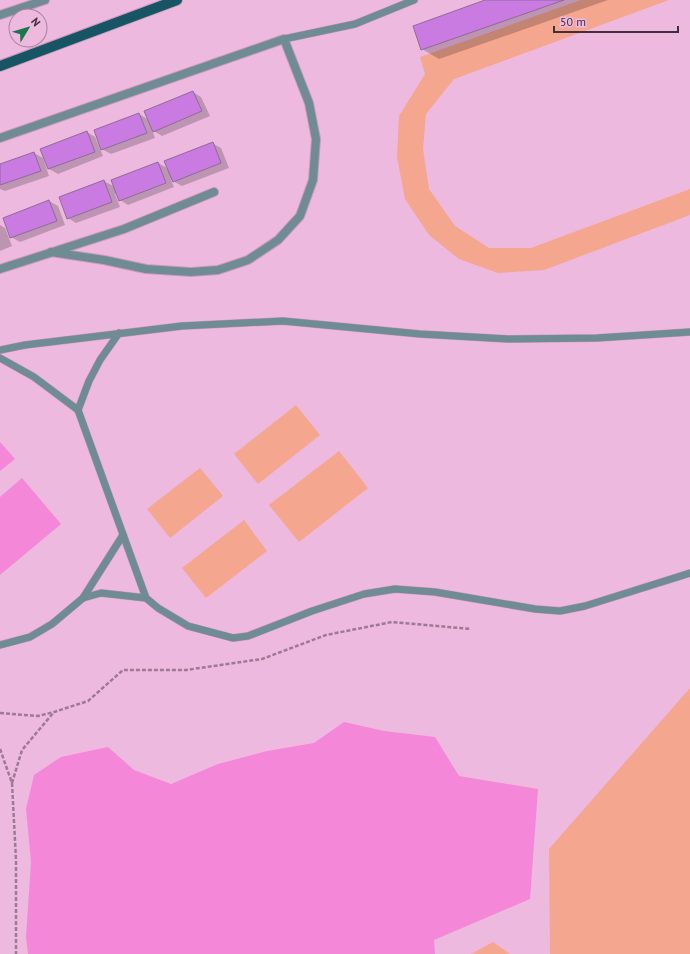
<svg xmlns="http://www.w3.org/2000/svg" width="690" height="954" viewBox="0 0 690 954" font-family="'PT Sans',sans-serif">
<rect width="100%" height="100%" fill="#edb9de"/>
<g fill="#f4a68f">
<path d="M581,0H669L454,79L426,114L423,149L429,189L455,226L489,248H531L690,189V215L544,270L498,273L459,259L429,235L405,199L397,157L399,116L425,74L420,57Z"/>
<path d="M296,405L320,435L258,484L234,454Z"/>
<path d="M339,451L368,488L299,542L269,505Z"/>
<path d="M200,468L223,496L170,538L147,509Z"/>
<path d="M244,520L267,551L206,598L182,568Z"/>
<path d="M690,688V954H550L549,849Z"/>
<path d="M493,942L510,954H471Z"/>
</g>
<g fill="#f587d9">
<path d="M0,442L15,459L0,471Z"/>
<path d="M22,478L61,524L0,575V497Z"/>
<path d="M344,722L384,731L435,737L459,776L538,789L530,899L434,940L435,954H28L26,937L31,862L26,809L34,775L61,757L108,747L134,770L171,784L218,764L267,751L314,743Z"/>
</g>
<g fill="#0003">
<path d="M488,0H608L439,59L422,49Z"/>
<path d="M193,92L201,97L210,116L162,136L152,130L155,138L111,154L102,149L139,114L149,120Z"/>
<path d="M87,132L95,137L103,156L58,174L49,169L42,150Z"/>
<path d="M212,143L221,148L229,168L182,186L171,180L174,187L128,205L120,200L117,193L115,194L120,207L76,223L68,218L104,181L115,187L158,163L169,169Z"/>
<path d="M34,153L43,158L49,176L5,191L0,189V165Z"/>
<path d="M49,201L58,206L65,225L20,242L11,237Z"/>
<path d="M0,225L5,228L12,246L0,251Z"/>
</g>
<g fill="#c97be2" stroke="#8d6c98">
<path d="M485,0H564L421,50L413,26Z"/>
<path d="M193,91L202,111L153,132L144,111Z"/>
<path d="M139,113L147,133L101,150L94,130Z"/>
<path d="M87,131L95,152L48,169L40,149Z"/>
<path d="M213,142L221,163L173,182L164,161Z"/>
<path d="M34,152L41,171L0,185V164Z"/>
<path d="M158,162L166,183L119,201L111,180Z"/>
<path d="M104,180L112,202L67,219L59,197Z"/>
<path d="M49,200L57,221L10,238L3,218Z"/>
</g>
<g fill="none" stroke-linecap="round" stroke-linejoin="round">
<g stroke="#c89abb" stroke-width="8">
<g id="lane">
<path d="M284,39L355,24L414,0"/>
<path d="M0,350L25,345L182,326L283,321L420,334L508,339L597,338L690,332"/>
<path d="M0,358L34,377L78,410L146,598"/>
<path d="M78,410L89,381L100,360L119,333"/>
<path d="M83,598L123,535"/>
<path d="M0,645L30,637L52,624L83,598L101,593L146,598L158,608L188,626L233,638L248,636L312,611L364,594L395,589L435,592L535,609L560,611L585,606L690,573"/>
</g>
</g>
<g stroke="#c89abb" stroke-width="10">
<g id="street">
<path d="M0,15L45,0"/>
<path d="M0,138L284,39L309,103L316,139L313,180L300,216L278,240L248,260L218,270L191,272L146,269L104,260L51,252"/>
<path d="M0,269L124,229L214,192"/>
</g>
</g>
<g stroke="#c89abb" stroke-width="12">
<path id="primary" d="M0,66L177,0"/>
</g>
<g stroke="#9f7994" stroke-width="2.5" stroke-dasharray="4 2" stroke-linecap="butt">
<path d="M0,713L38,716L54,712L88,701L123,670H186L262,659L326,635L392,622L471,629"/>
<path d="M0,749L12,783L22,750L54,712"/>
<path d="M12,783L16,860V954"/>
</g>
<use href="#lane" stroke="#6f8b93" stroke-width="7"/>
<use href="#street" stroke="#6f8b93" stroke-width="8"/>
<use href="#primary" stroke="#175564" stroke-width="10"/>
</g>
<g transform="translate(28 28) rotate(52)"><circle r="19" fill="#edb9de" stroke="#a9819e"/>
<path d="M0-3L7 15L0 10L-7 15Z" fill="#1b764a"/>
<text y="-6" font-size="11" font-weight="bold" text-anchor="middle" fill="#432e3d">N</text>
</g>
<path d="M554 26v6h124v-6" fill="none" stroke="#432e3d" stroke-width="2"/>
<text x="560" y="26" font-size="12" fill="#432e3d" stroke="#edb9de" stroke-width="3" paint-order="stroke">50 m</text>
</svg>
